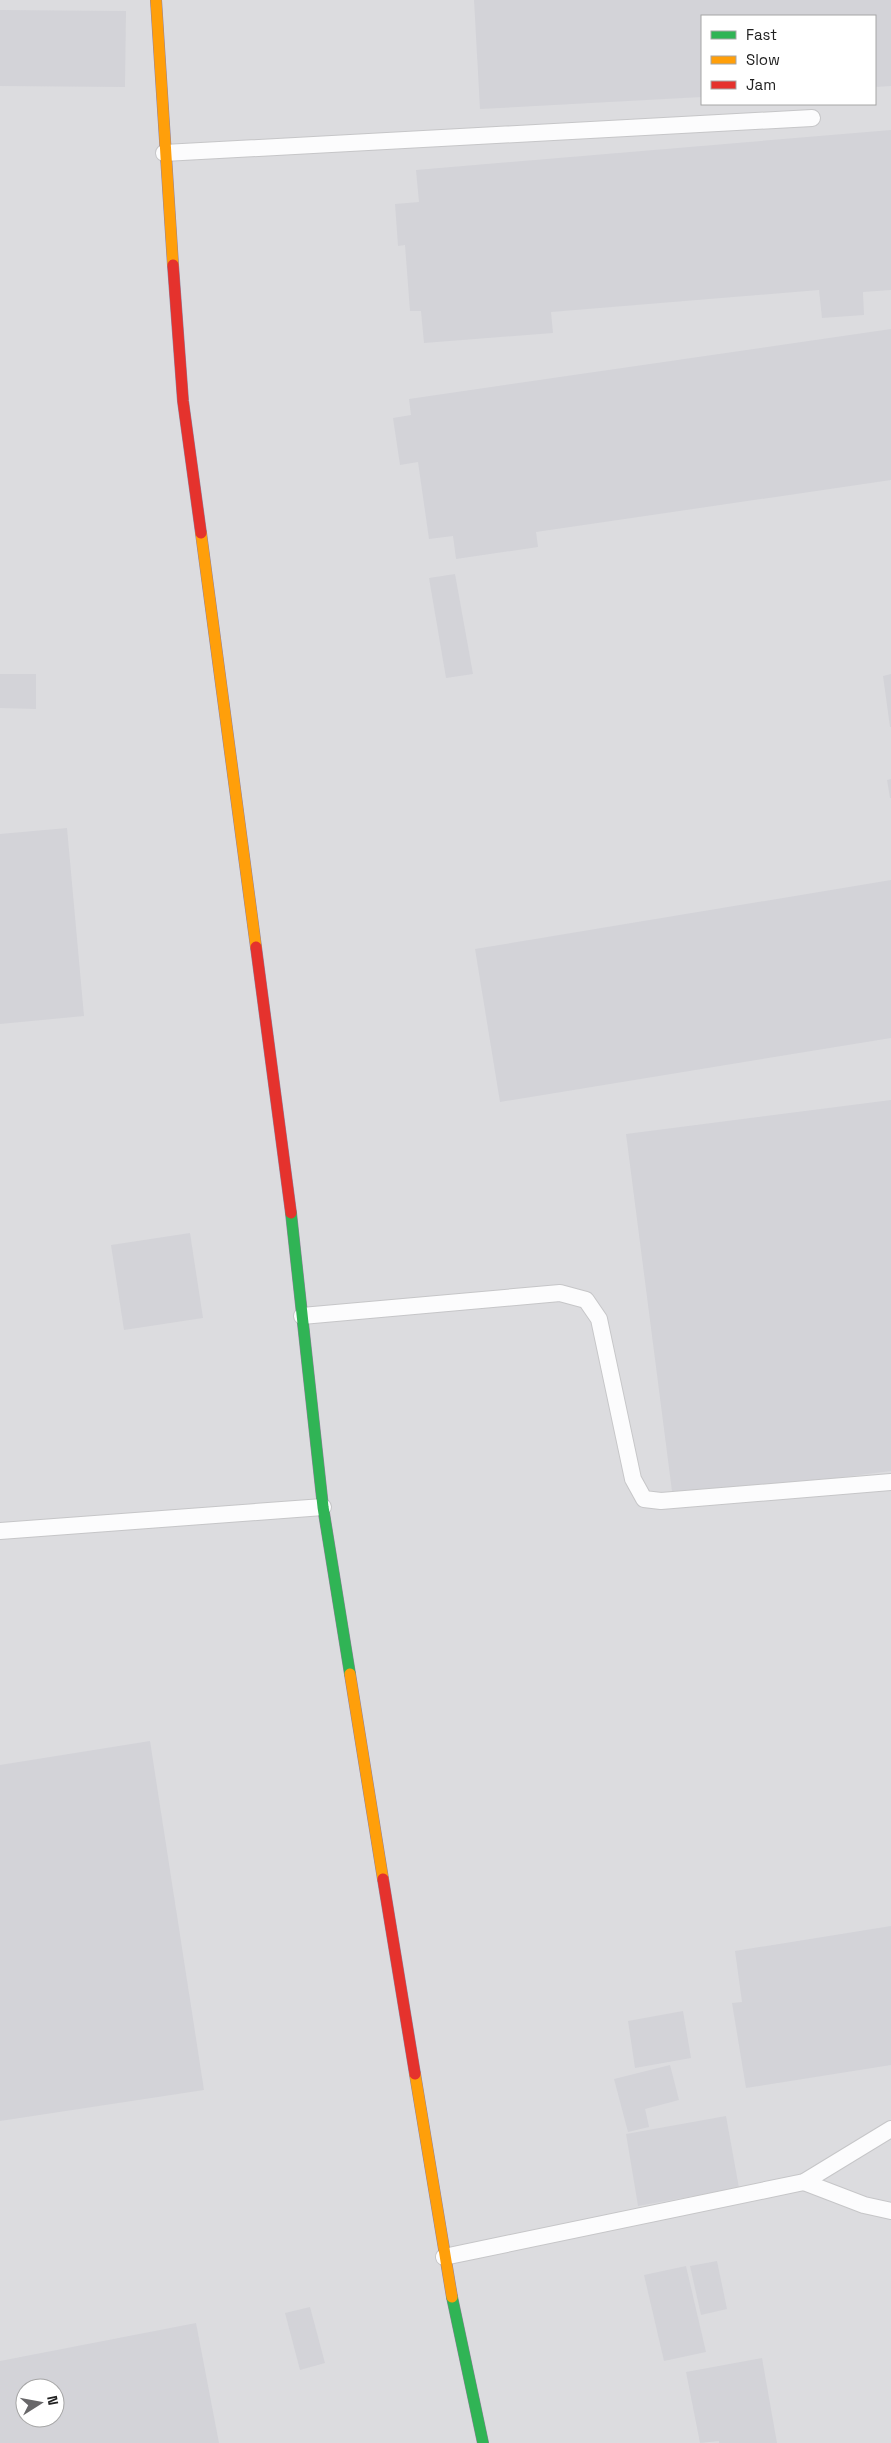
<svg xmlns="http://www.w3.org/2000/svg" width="891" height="2443" viewBox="0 0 891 2443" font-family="'Space Grotesk',sans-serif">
<rect width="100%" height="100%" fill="#ebeaef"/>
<path fill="#dcdcdf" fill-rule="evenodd" d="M0,0H891V2443H0ZM702,16H875V104H702ZM25,2388H55V2418H25Z"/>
<g fill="#d3d3d8" fill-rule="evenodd">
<path d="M474,0H891V86L875,87V16H702V97L480,109Z"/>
<path d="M0,10L126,11L125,87L0,86Z"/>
<path d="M891,130V290L863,292L864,315L822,318L819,290L551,312L553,333L424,343L421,311H410L405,245L398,246L395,204L419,202L416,170Z"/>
<path d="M891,329V480L536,532L538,547L456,559L453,536L429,539L418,462L400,465L393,418L411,415L409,399Z"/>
<path d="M455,574L473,674L446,678L429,578Z"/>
<path d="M0,674H36V709L0,708Z"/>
<path d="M891,674V727H890L883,676Z"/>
<path d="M891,779V798H890L887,780Z"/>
<path d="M67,828L84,1016L0,1024V834Z"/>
<path d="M891,880V1038L500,1102L475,949Z"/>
<path d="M891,1100V1471L673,1499L626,1134Z"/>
<path d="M190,1233L203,1318L124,1330L111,1245Z"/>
<path d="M150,1741L204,2090L0,2121V1765Z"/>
<path d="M891,1926V2065L746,2088L732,2003L742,2002L735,1951Z"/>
<path d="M683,2011L691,2058L635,2068L628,2021Z"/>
<path d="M670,2065L679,2100L645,2109L649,2127L628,2132L614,2079Z"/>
<path d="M726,2116L739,2188L638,2206L626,2134Z"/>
<path d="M717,2261L727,2309L701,2315L690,2266Z"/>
<path d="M686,2266L706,2352L664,2361L644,2275Z"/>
<path d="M310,2307L325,2363L300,2370L285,2313Z"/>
<path d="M196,2323L219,2443H0V2361ZM25,2388H55V2418H25Z"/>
<path d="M762,2358L777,2443H719V2441L700,2443L686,2372Z"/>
</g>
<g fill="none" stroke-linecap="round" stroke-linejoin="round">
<g stroke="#c6c6c8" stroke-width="18">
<g id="lane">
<path d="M164,153L812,118"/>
<path d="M302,1316L560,1293L586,1300L599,1319L633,1479L644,1499L661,1501L891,1482"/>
<path d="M0,1531L323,1507"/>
<path d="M804,2182L864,2205L891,2211"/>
<path d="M444,2257L804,2182L891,2129"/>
</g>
</g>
<g stroke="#92809b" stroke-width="12">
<g id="fast">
<path d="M291,1213L323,1507L350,1674"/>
<path d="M452,2297L483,2443"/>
</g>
</g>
<g stroke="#92809b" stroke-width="12">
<g id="slow">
<path d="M156,0L173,265"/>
<path d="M201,533L256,947"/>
<path d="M350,1674L383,1879"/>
<path d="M415,2074L452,2297"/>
</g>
</g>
<g stroke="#92809b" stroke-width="12">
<g id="jam">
<path d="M173,265L183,401L201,533"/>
<path d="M256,947L291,1213"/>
<path d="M383,1879L415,2074"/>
</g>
</g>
<use href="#lane" stroke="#fcfcfd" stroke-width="16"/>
<use href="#fast" stroke="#30b455" stroke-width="11"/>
<use href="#slow" stroke="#ff9f0a" stroke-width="11"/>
<use href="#jam" stroke="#e5322d" stroke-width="11"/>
</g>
<rect x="701" y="15" width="175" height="90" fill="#ffffff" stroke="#a6a6a6"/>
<rect x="711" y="31" width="25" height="8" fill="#30b455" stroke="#a6a6a6"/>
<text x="746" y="40" font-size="15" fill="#212121">Fast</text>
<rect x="711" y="56" width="25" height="8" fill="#ff9f0a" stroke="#a6a6a6"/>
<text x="746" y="65" font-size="15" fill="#212121">Slow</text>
<rect x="711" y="81" width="25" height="8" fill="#e5322d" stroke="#a6a6a6"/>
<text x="746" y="90" font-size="15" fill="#212121">Jam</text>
<g transform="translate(40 2403) rotate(79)"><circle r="24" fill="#ffffff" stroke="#a6a6a6"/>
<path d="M0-4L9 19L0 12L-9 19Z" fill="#686769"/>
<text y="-8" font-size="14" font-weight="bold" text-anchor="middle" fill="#212121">N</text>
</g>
</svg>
